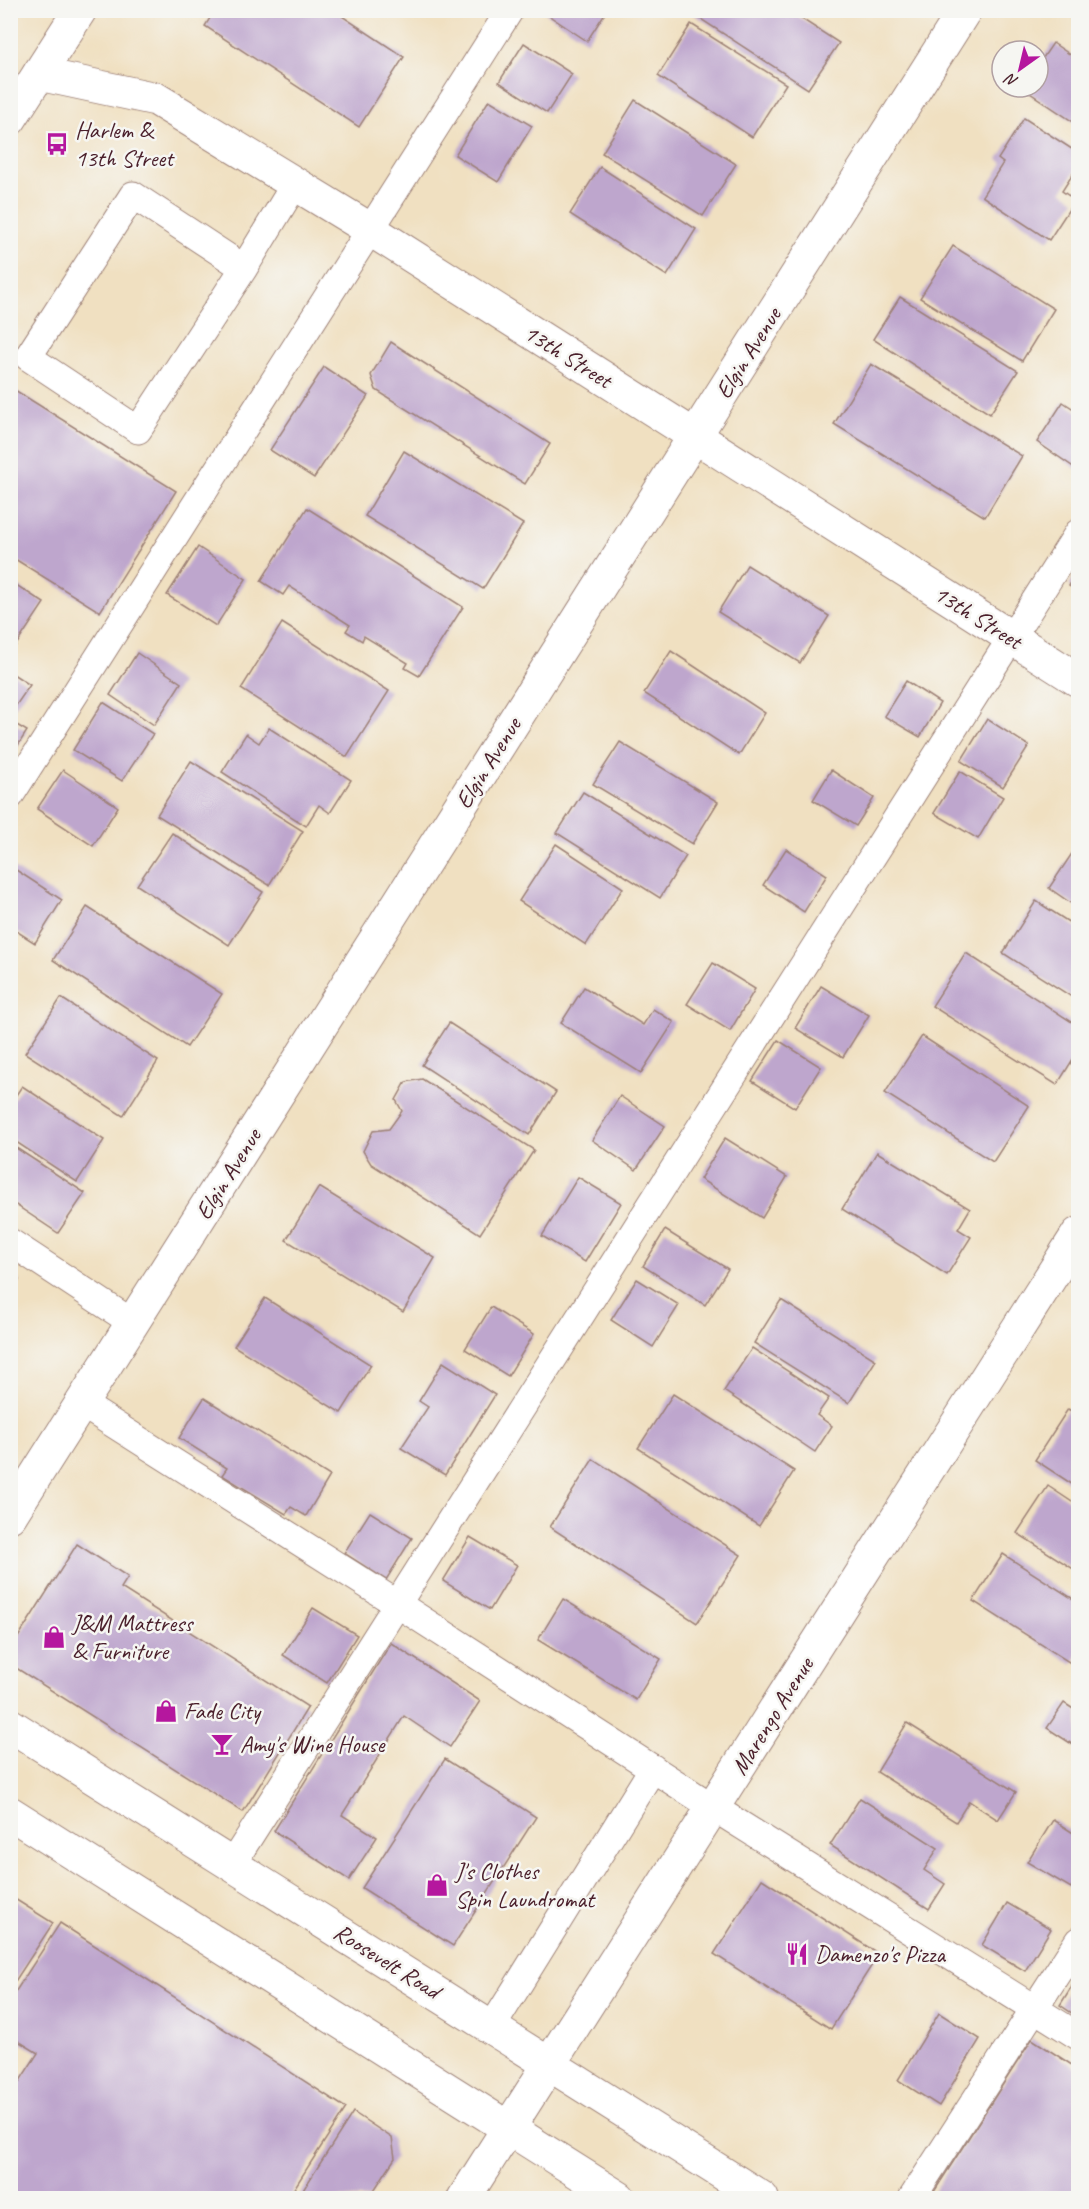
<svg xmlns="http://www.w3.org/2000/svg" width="1089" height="2209" viewBox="0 0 1089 2209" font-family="Caveat,sans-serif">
<rect width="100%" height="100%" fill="#f6f6f2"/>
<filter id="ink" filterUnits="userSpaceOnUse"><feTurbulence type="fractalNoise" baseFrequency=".0167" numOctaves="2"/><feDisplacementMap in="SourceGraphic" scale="12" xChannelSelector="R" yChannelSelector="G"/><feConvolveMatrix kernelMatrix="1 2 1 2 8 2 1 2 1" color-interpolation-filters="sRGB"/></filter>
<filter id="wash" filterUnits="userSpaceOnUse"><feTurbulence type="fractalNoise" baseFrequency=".008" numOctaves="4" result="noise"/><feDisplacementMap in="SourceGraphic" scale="24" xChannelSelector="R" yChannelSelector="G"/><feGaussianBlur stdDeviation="1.35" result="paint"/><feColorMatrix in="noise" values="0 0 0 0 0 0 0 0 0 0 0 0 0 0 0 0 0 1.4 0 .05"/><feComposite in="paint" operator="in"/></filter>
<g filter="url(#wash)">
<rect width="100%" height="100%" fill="#f0e0c1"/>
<g id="blocks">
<g fill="#bea6cd">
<path d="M215,10H333L404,57L359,127L205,26Z"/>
<path d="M547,10H607L587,41L545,13Z"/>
<path d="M687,10H788L839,43L808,89Z"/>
<path d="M691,24L786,84L752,137L658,76Z"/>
<path d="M524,43L572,74L547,113L499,82Z"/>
<path d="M1053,43L1078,60V125L1021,87H1038V65Z"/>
<path d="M489,100L532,126L498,182L455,155Z"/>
<path d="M635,100L736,164L703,216L602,153Z"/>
<path d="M1024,118L1078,153V166L1062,191L1075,200L1049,240L982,196L1003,163L998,159Z"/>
<path d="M600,167L696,229L667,276L570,214Z"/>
<path d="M953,246L1054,309L1022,361L920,298Z"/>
<path d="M900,297L1018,371L990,414L873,339Z"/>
<path d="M391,342L550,444L525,484L376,390L371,375Z"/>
<path d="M871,364L1022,456L985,517L834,424Z"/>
<path d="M324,367L368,396L314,478L270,450Z"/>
<path d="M10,387L176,491L100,612L10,556Z"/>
<path d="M1063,402L1078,412V470L1037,442Z"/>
<path d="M404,451L523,524L483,589L365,516Z"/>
<path d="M307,508L463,607L419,676L405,668L408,663L364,636L362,641L346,631L350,625L289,586L283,595L261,581Z"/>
<path d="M198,547L246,579L216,626L167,595Z"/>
<path d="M747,565L829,616L800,663L718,612Z"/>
<path d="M1078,570V591L1069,586Z"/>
<path d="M10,581L44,603L10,654Z"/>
<path d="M282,623L389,691L347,757L241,689Z"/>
<path d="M671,651L765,713L739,755L644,693Z"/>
<path d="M137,653L181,683L154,725L110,695Z"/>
<path d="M10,672L30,685L10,714Z"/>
<path d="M906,681L940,703L920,737L884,716Z"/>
<path d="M103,702L153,734L122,781L73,750Z"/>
<path d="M987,719L1029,746L1003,787L961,761Z"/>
<path d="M10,721L27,731L10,758Z"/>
<path d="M269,728L351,780L330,813L319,805L306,826L222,772L246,734L259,743Z"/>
<path d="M620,742L718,802L692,844L593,784Z"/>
<path d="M191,761L303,831L269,885L157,815Z"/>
<path d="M63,770L118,807L93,846L37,809Z"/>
<path d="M831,770L874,798L856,826L813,800Z"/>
<path d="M960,771L1003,797L978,839L934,813Z"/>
<path d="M583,792L686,856L660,898L557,833Z"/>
<path d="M172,833L263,892L229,945L137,885Z"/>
<path d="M556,844L623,888L586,945L519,901Z"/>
<path d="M1077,846L1078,847V908L1049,888Z"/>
<path d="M786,849L827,875L804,912L763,885Z"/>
<path d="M10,866L62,900L35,943L10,927Z"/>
<path d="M1036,901L1078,928V1001L1003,953Z"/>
<path d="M87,907L222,994L187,1047L53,960Z"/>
<path d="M966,953L1078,1026V1051L1057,1085L932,1006Z"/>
<path d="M713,963L755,989L730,1031L687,1004Z"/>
<path d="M821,986L869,1015L843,1057L795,1028Z"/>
<path d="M584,987L643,1025L653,1009L674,1022L641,1073L561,1023Z"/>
<path d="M61,998L158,1061L123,1116L25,1053Z"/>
<path d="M449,1023L556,1092L529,1135L422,1065Z"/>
<path d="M922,1036L1029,1106L993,1162L885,1093Z"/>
<path d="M778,1040L821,1067L795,1108L752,1081Z"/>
<path d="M422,1079L534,1150L480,1234L371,1164L363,1151L373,1131L389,1129L402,1111L396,1100L406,1082Z"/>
<path d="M22,1086L104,1140L77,1182L10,1138V1104Z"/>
<path d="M620,1096L665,1126L636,1170L592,1140Z"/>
<path d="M725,1138L787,1177L762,1218L700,1179Z"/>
<path d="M10,1144L85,1193L58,1233L10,1201Z"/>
<path d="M877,1152L970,1209L958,1229L971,1237L947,1275L842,1209Z"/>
<path d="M578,1177L621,1203L585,1262L542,1236Z"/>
<path d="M319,1187L435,1258L403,1312L286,1240Z"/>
<path d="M665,1230L728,1269L705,1305L643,1266Z"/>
<path d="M10,1275L19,1280L10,1294Z"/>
<path d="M637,1279L679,1305L653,1347L611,1320Z"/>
<path d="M265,1298L371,1365L341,1413L234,1346Z"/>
<path d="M781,1300L876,1360L849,1403L754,1343Z"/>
<path d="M491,1307L534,1334L508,1376L465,1349Z"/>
<path d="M752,1348L829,1398L817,1415L832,1426L815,1452L724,1391Z"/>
<path d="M443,1362L495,1395L445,1475L401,1448L428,1407L419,1401Z"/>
<path d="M673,1394L794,1471L759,1526L638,1448Z"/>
<path d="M204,1398L330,1476L306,1516L291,1507L286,1514L222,1475L227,1468L179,1438Z"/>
<path d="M1068,1409L1078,1415V1488L1035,1460Z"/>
<path d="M593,1459L741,1555L697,1623L550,1527Z"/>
<path d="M1048,1486L1078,1506V1572L1017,1533Z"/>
<path d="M370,1512L412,1538L386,1580L344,1553Z"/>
<path d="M470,1537L517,1565L490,1610L443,1581Z"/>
<path d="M77,1544L128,1577L121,1588L308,1707L243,1812L13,1666L10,1650Z"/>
<path d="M1003,1554L1078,1602V1655L1072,1664L973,1601Z"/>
<path d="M563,1599L661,1659L636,1700L538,1640Z"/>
<path d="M313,1608L357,1635L327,1683L283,1655Z"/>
<path d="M391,1643L480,1701L450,1747L404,1716L342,1815L377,1837L349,1880L274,1831Z"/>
<path d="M1064,1703L1078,1712V1748L1047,1728Z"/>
<path d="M907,1723L1016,1792L998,1820L969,1801L956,1822L877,1772Z"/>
<path d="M445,1759L536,1817L453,1946L362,1888Z"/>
<path d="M860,1798L938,1848L924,1870L945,1884L929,1909L830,1845Z"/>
<path d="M1053,1820L1078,1836V1875L1071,1888L1027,1862Z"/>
<path d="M762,1879L879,1954L831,2029L714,1954Z"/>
<path d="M10,1896L53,1923L10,1989Z"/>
<path d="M1007,1903L1051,1929L1025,1971L982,1945Z"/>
<path d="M60,1923L346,2108L288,2198H10V2096L38,2053L10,2036V2000Z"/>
<path d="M1078,1976V2017L1060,2005Z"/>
<path d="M939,2013L980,2039L939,2106L898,2080Z"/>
<path d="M1032,2039L1078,2069V2198H930Z"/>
<path d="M353,2112L392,2138L395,2158L369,2198H298Z"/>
</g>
</g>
</g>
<g filter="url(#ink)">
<use href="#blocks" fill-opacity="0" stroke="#9d8076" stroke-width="1.5"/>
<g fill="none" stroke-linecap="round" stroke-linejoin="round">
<g stroke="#9d8076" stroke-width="29">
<g id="lane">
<path d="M244,268L133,195L28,357L138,430L244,268L295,184"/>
<path d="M10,796L510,10"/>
<path d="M10,1242L133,1323"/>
<path d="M82,1404L399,1605L714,1808L1078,2036"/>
<path d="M232,1864L1078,533"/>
<path d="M492,2027L653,1768"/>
<path d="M912,2198L1078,1941"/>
</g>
</g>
<g stroke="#9d8076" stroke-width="35">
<g id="street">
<path d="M39,74L156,99L371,230L1078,680"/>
<path d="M10,1516L965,10"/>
<path d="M464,2198L1078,1234"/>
</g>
</g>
<g stroke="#9d8076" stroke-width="35">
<g id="secondary">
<path d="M10,1725L762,2198"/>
<path d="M10,1813L619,2198"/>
</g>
</g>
<g stroke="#9d8076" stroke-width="35">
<path id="primary" d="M10,119L80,10"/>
</g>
<use href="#lane" stroke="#fff" stroke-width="27"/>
<use href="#street" stroke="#fff" stroke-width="33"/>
<use href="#secondary" stroke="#fff" stroke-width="33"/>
<use href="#primary" stroke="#fff" stroke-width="33"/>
</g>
</g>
<defs>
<g id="bus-bare" transform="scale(1.8)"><path d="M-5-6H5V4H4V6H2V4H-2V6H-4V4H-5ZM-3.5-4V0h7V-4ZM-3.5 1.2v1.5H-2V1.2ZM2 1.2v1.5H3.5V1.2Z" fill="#b5179e" stroke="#f6f6f2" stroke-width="2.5" paint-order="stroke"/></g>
<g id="shop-bare" transform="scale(1.8)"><path d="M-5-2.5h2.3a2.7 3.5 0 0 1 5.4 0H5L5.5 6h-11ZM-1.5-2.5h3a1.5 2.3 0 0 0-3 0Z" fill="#b5179e" stroke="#f6f6f2" stroke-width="2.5" paint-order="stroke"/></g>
<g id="bar-bare" transform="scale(1.8)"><path d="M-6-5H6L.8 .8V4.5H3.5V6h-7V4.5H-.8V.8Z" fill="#b5179e" stroke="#f6f6f2" stroke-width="2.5" paint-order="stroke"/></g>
<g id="restaurant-bare" transform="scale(1.8)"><path d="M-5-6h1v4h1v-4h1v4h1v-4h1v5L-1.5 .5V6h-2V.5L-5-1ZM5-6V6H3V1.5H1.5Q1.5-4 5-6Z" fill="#b5179e" stroke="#f6f6f2" stroke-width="2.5" paint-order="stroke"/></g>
</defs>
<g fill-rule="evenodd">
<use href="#bus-bare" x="57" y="144"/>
<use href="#shop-bare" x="54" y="1637"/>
<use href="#shop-bare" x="166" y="1711"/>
<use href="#bar-bare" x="222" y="1744"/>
<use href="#shop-bare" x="437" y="1885"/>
<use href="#restaurant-bare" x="797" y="1954"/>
</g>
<g text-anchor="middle" stroke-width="5" stroke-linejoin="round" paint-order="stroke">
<g font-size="24" fill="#4a1f2b" stroke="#f6f6f2" text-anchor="start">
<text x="75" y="138">Harlem &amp;<tspan x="75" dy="28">13th Street</tspan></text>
<text x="72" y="1631">J&amp;M Mattress<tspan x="72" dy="28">&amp; Furniture</tspan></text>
<text x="184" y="1719">Fade City</text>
<text x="240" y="1752">Amy's Wine House</text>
<text x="455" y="1879">J's Clothes<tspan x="455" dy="28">Spin Laundromat</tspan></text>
<text x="815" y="1962">Damenzo's Pizza</text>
</g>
<g font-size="24" fill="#4a1f2b" stroke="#f6f6f2">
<text transform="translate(748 353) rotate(-58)" y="8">Elgin Avenue</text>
<text transform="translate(568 356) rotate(32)" y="8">13th Street</text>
<text transform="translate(978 617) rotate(32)" y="8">13th Street</text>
<text transform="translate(488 763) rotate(-58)" y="8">Elgin Avenue</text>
<text transform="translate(228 1174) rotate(-58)" y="8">Elgin Avenue</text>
<text transform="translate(772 1716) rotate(-58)" y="8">Marengo Avenue</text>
<text transform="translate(387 1961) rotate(32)" y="8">Roosevelt Road</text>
</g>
</g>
<rect width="1089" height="2209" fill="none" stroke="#f6f6f2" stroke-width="36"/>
<g transform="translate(1020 69) rotate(214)"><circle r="28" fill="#f6f6f2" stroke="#b1a0a2" stroke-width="1.5"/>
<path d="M0-4.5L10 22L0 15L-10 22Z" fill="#b5179e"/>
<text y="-9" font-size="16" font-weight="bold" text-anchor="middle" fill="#4a1f2b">N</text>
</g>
</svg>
